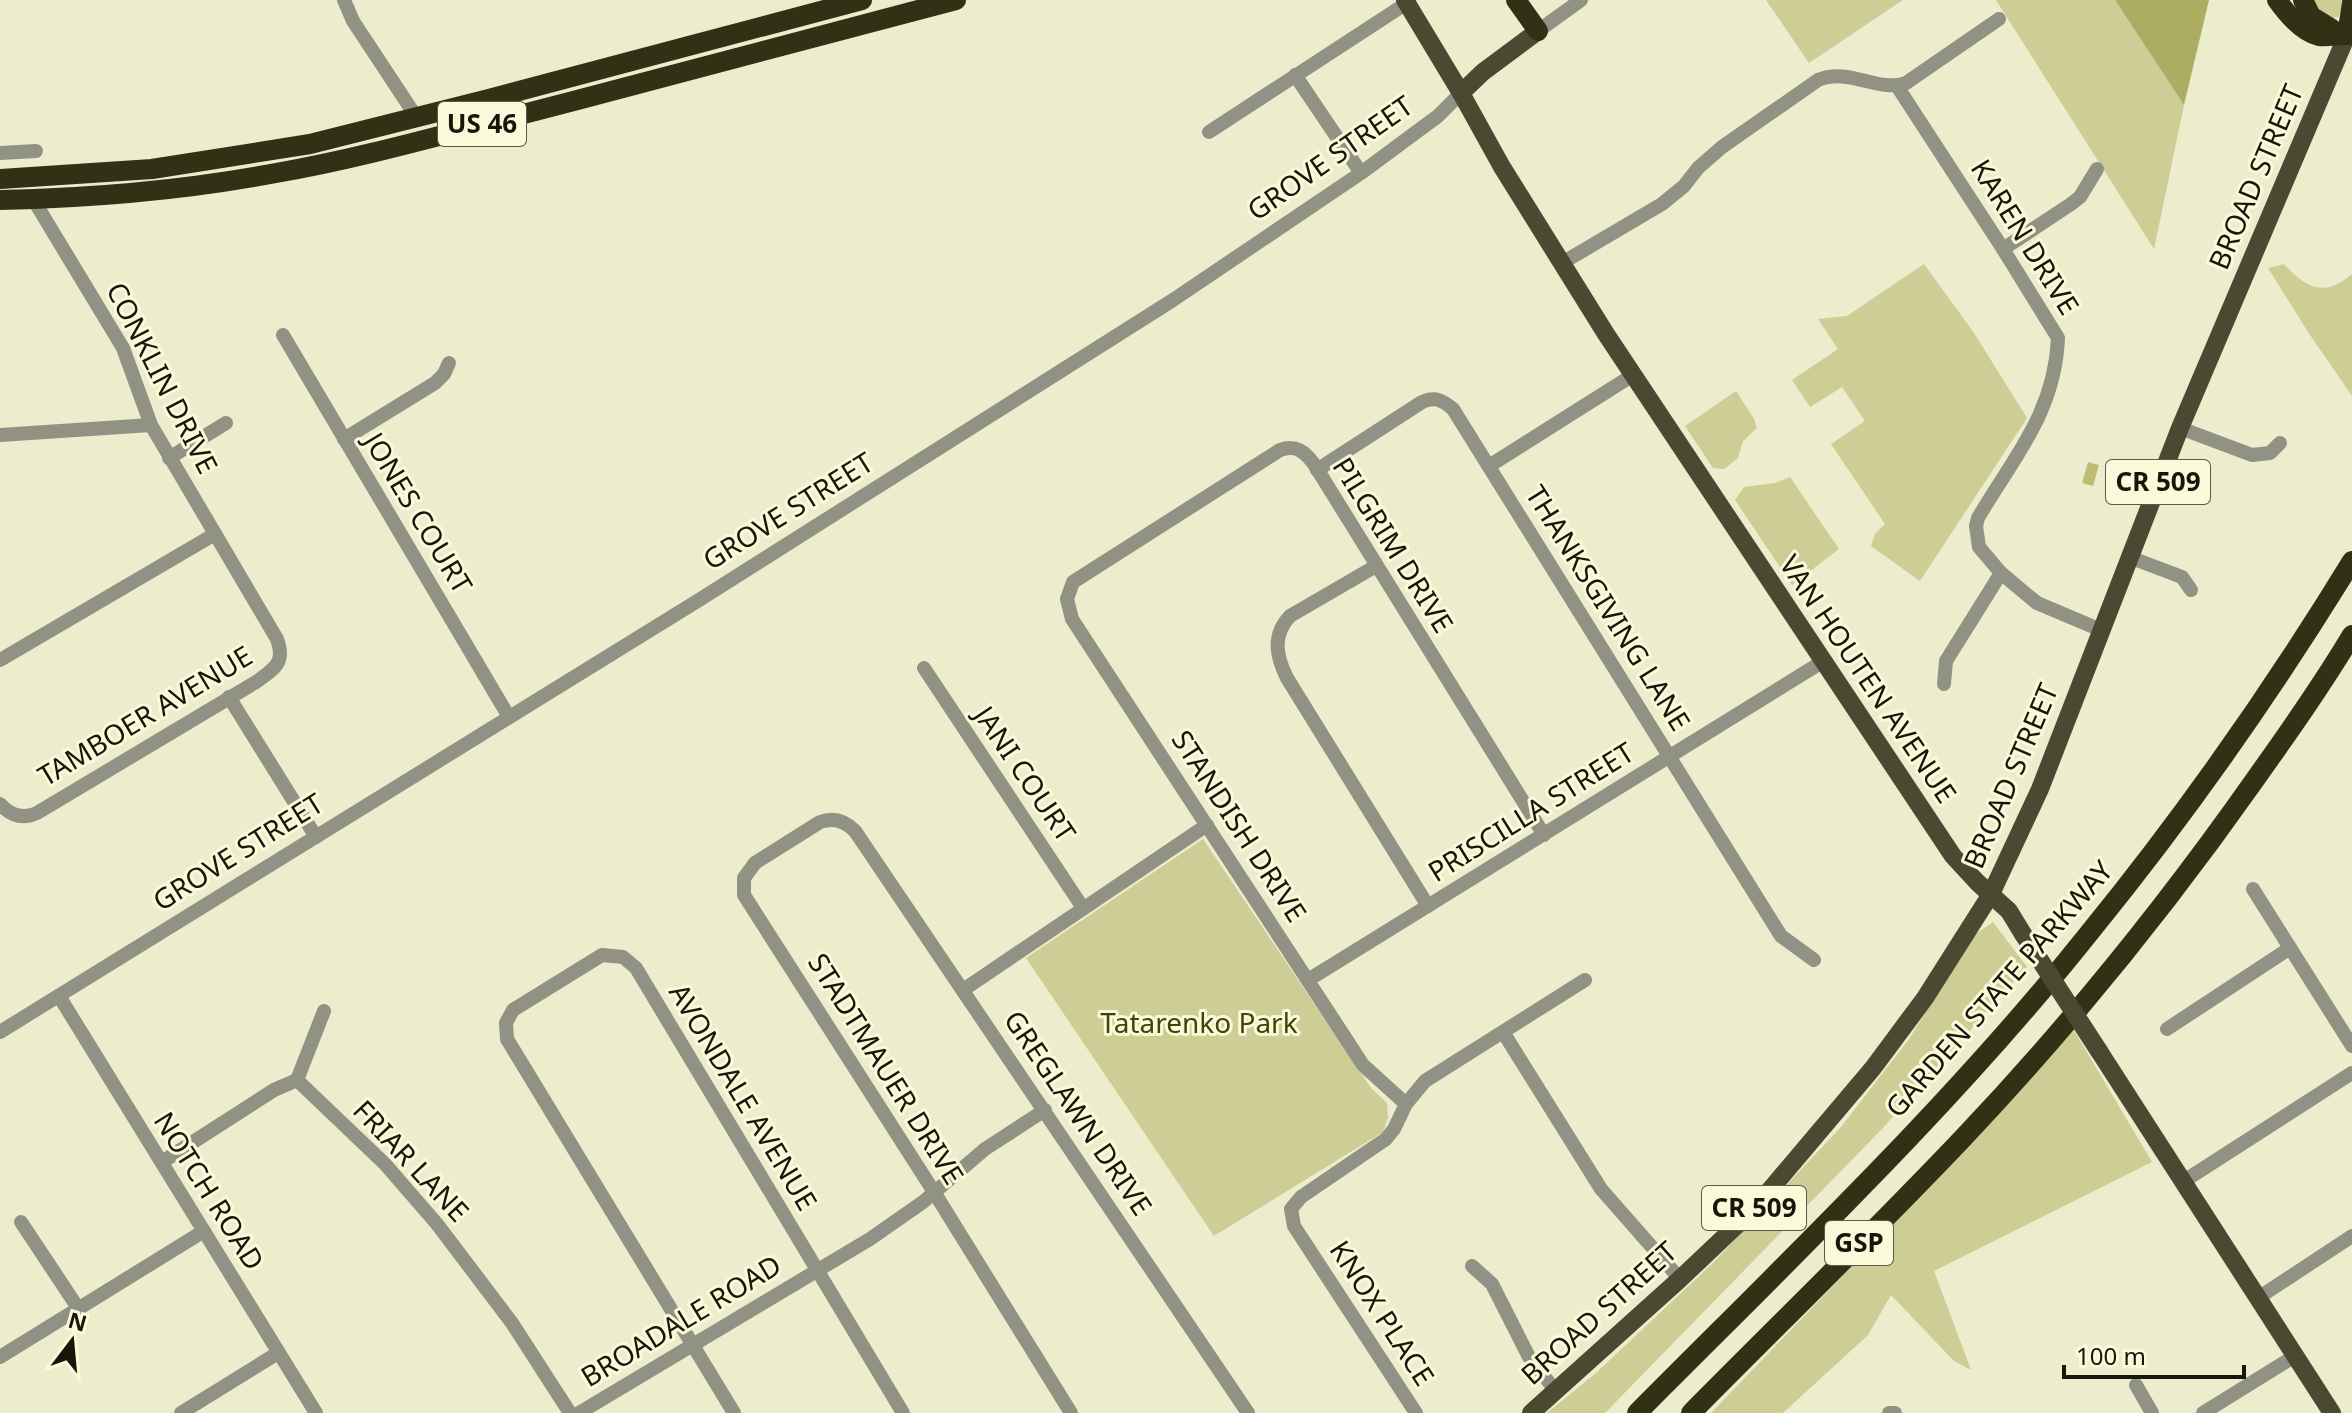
<svg xmlns="http://www.w3.org/2000/svg" width="2352" height="1413" viewBox="0 0 2352 1413" font-family="'Noto Sans',sans-serif">
<rect width="100%" height="100%" fill="#ecedcc"/>
<g fill="#cdcd95">
<path d="M1766,0H1903L1809,63Z"/>
<path d="M1996,0H2115L2184,105L2154,249Z"/>
<path d="M2313,0H2345L2338,17L2332,18L2321,12Z"/>
<path d="M1924,264L1974,333L2027,418L1920,581L1871,546L1875,534L1885,524L1831,444L1865,421L1842,387L1810,407L1792,380L1838,349L1818,319L1847,316Z"/>
<path d="M2284,264C2306,288 2324,298 2352,274V396L2308,332L2268,268Z"/>
<path d="M1736,391L1754,419L1757,428L1743,441L1738,458L1724,469L1713,468L1685,426Z"/>
<path d="M1790,477L1839,549L1792,585L1735,500L1744,487L1775,483Z"/>
<path d="M1203,839L1371,1088L1387,1103L1388,1118L1383,1132L1214,1236L1026,958Z"/>
<path d="M1993,922L2027,967L1881,1130L1605,1413H1547L1596,1373L1713,1263L1841,1127L1909,1039L1974,935Z"/>
<path d="M2072,1027L2152,1162L1934,1271L1971,1370L1954,1361L1891,1295L1868,1335L1783,1413H1711L1957,1157Z"/>
</g>
<path fill="#adac63" d="M2115,0H2209L2184,105Z"/>
<path fill="#bdbd73" d="M2088,462L2099,465L2093,486L2082,483Z"/>
<g fill="none" stroke-linecap="round" stroke-linejoin="round">
<g stroke="#919184" stroke-width="14">
<path d="M344,0L353,21L417,118"/>
<path d="M1538,31L1581,0"/>
<path d="M1295,75L1361,173"/>
<path d="M1897,86L2003,249L2058,338C2055,413 2013,458 1978,518L1976,526L1979,547L2001,573L2037,603L2101,630"/>
<path d="M1209,132L1407,3"/>
<path d="M0,153L36,151"/>
<path d="M2003,249L2071,204L2080,197L2097,169"/>
<path d="M1562,263L1662,204L1684,186L1698,168L1722,147L1818,80C1849,67 1879,93 1906,83L1999,19"/>
<path d="M283,335L509,717"/>
<path d="M2180,428L2252,455L2270,453L2280,443"/>
<path d="M0,435L151,425"/>
<path d="M344,439L435,383L444,374L449,363"/>
<path d="M169,458L226,423"/>
<path d="M1489,466L1633,375"/>
<path d="M1317,470L1422,402C1435,396 1442,400 1453,409L1781,936L1814,960"/>
<path d="M2129,557L2182,577L2191,590"/>
<path d="M1376,566L1290,616C1272,635 1276,656 1287,678L1428,906"/>
<path d="M0,660L215,534"/>
<path d="M924,668L1083,908"/>
<path d="M1944,684L1946,661L2001,573"/>
<path d="M229,697L316,837"/>
<path d="M0,804C10,815 22,820 37,813L256,682C274,669 286,663 277,639L151,425L123,348L33,199"/>
<path d="M2253,889L2352,1046"/>
<path d="M1308,980L1822,662"/>
<path d="M963,990L1207,825"/>
<path d="M59,996L316,1413"/>
<path d="M2167,1029L2290,948"/>
<path d="M0,1032L699,600L1173,300L1361,173L1438,116L1461,93"/>
<path d="M1503,1032L1601,1189L1680,1279"/>
<path d="M297,1080L385,1164L437,1224L512,1323L570,1413"/>
<path d="M297,1080L324,1011"/>
<path d="M1406,1104L1363,1065L1072,619L1067,599L1073,582L1280,450C1296,444 1305,452 1314,464L1544,835"/>
<path d="M162,1162L274,1090L297,1080"/>
<path d="M2184,1181L2352,1073"/>
<path d="M21,1222L78,1308"/>
<path d="M1472,1266L1492,1284L1529,1357L1555,1390"/>
<path d="M2258,1298L2352,1236"/>
<path d="M0,1357L204,1231"/>
<path d="M2136,1385L2152,1413"/>
<path d="M181,1413L278,1353"/>
<path d="M579,1413L870,1239L923,1202L985,1149L1045,1110"/>
<path d="M734,1413L507,1039L506,1023L513,1010L602,955L623,957L636,968L903,1413"/>
<path d="M1071,1413L934,1192L744,895V878L755,863L820,822C834,817 845,821 855,831L1248,1413"/>
<path d="M1416,1413L1294,1226L1291,1209L1301,1197L1386,1139L1394,1129L1406,1104L1425,1081L1585,980"/>
<path d="M1889,1413H1895"/>
<path d="M2203,1413L2295,1356"/>
</g>
<g stroke="#4a4a33" stroke-width="18">
<path d="M1405,0L1461,93L1502,167L1606,334L1953,856L1977,882L2009,911L2023,934"/>
<path d="M1461,93L1483,72L1538,31"/>
<path d="M2099,1051L2332,1413"/>
<path d="M1531,1413L1680,1279L1737,1225L1769,1191L1873,1068L1925,998L1991,894L2040,789L2180,428L2347,35"/>
</g>
<g stroke="#313116" stroke-width="20">
<path d="M1516,0L1538,31"/>
<path d="M2277,0C2287,14 2302,32 2319,36C2327,37 2338,35 2347,35"/>
<path d="M2303,0L2311,16L2332,29"/>
<path d="M2347,35L2352,3"/>
<path d="M0,179L152,169L310,144L489,99L862,0"/>
<path d="M0,200C92,198 186,190 276,173C356,159 434,137 512,117C660,79 807,38 956,0"/>
<path d="M1637,1413C1792,1257 1953,1104 2090,932C2186,814 2273,690 2352,561"/>
<path d="M1691,1413C1782,1321 1875,1231 1964,1137C2069,1026 2166,906 2254,781C2288,733 2322,685 2352,635"/>
</g>
<path stroke="#4a4a33" stroke-width="18" d="M2023,934L2099,1051"/>
</g>
<g text-anchor="middle" stroke-width="6" stroke-linejoin="round" paint-order="stroke">
<g fill="#f9fad9" stroke="#5a5a48" stroke-width="2">
<rect x="438" y="102" width="88" height="44" rx="6"/>
<rect x="2106" y="460" width="104" height="44" rx="6"/>
<rect x="1702" y="1186" width="104" height="44" rx="6"/>
<rect x="1825" y="1221" width="68" height="44" rx="6"/>
</g>
<g font-size="26" font-weight="bold" fill="#16160a">
<text x="482" y="133">US 46</text>
<text x="2158" y="491">CR 509</text>
<text x="1754" y="1217">CR 509</text>
<text x="1859" y="1252">GSP</text>
</g>
<g font-size="28" fill="#16160a" stroke="#f9fad9">
<text transform="translate(1330 158) rotate(-35)" y="10">GROVE STREET</text>
<text transform="translate(2256 177) rotate(-67)" y="10">BROAD STREET</text>
<text transform="translate(2025 237) rotate(58)" y="10">KAREN DRIVE</text>
<text transform="translate(162 378) rotate(63)" y="10">CONKLIN DRIVE</text>
<text transform="translate(788 511) rotate(-32)" y="10">GROVE STREET</text>
<text transform="translate(418 513) rotate(59)" y="10">JONES COURT</text>
<text transform="translate(1393 545) rotate(58)" y="10">PILGRIM DRIVE</text>
<text transform="translate(1608 608) rotate(58)" y="10">THANKSGIVING LANE</text>
<text transform="translate(1868 679) rotate(56)" y="10">VAN HOUTEN AVENUE</text>
<text transform="translate(145 716) rotate(-31)" y="10">TAMBOER AVENUE</text>
<text transform="translate(1025 774) rotate(56)" y="10">JANI COURT</text>
<text transform="translate(2011 776) rotate(-67)" y="10">BROAD STREET</text>
<text transform="translate(1531 812) rotate(-32)" y="10">PRISCILLA STREET</text>
<text transform="translate(1239 826) rotate(57)" y="10">STANDISH DRIVE</text>
<text transform="translate(238 852) rotate(-32)" y="10">GROVE STREET</text>
<text transform="translate(1999 989) rotate(-49)" y="10">GARDEN STATE PARKWAY</text>
<text transform="translate(886 1069) rotate(58)" y="10">STADTMAUER DRIVE</text>
<text transform="translate(743 1097) rotate(59)" y="10">AVONDALE AVENUE</text>
<text transform="translate(1078 1113) rotate(56)" y="10">GREGLAWN DRIVE</text>
<text transform="translate(411 1161) rotate(47)" y="10">FRIAR LANE</text>
<text transform="translate(209 1191) rotate(58)" y="10">NOTCH ROAD</text>
<text transform="translate(1382 1313) rotate(57)" y="10">KNOX PLACE</text>
<text transform="translate(1599 1313) rotate(-42)" y="10">BROAD STREET</text>
<text transform="translate(681 1321) rotate(-31)" y="10">BROADALE ROAD</text>
</g>
<g font-size="28" fill="#444307" stroke="#f9fad9">
<text x="1199" y="1033">Tatarenko Park</text>
</g>
</g>
<g transform="translate(72 1341) rotate(16)" stroke="#f9fad9" stroke-width="6" paint-order="stroke">
<path d="M0-6L14 30L0 20L-14 30Z" fill="#16160a"/>
<text y="-12" font-size="22" font-weight="bold" text-anchor="middle" fill="#16160a">N</text>
</g>
<path d="M2064 1365v12h180v-12" fill="none" stroke="#16160a" stroke-width="4"/>
<text x="2076" y="1365" font-size="24" fill="#16160a" stroke="#f9fad9" stroke-width="6" paint-order="stroke">100 m</text>
</svg>
